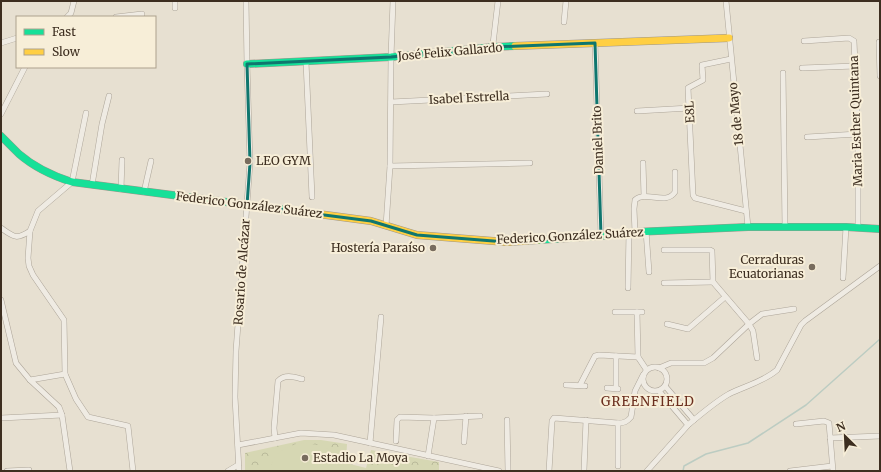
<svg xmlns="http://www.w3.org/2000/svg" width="881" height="472" viewBox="0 0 881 472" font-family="Merriweather,serif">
<defs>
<pattern id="park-crowns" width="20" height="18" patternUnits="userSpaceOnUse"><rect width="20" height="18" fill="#d6d7b3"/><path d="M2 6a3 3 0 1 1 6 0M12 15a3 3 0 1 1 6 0" fill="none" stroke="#b9b99a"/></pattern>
</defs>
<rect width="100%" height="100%" fill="#e7e0d1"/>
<path fill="url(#park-crowns)" d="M304,440H321L347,444L346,463L366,468L371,450L439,462V471H245V453Z"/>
<path fill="#d6d7b3" d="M299,443C322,444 336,447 341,471H269C274,453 282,448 299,443Z"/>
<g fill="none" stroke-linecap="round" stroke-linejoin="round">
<path stroke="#bcccc2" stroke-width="1.5" d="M683,471L684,466L706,454L748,443L806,405L880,339"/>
<g stroke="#ada599" stroke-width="6">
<g id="street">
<path d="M175,1V8"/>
<path d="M726,1L748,227"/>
<path d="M67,17L71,13L74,1"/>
<path d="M116,17L142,14"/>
<path d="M564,22L566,1"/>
<path d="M804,41L849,38L854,41L858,134V228"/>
<path d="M879,42L880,76"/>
<path d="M1,43L17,38"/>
<path d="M595,43L601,236"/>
<path d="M493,44L498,1"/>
<path d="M731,59L702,65L703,80L688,88L693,195L695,198L746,211"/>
<path d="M306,62L312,197"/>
<path d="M802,68L855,66"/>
<path d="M783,73L785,227"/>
<path d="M391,102L547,94"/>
<path d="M637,111L690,108"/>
<path d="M1,114L25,67"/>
<path d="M807,137L858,134"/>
<path d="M643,163L644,196"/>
<path d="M390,166L530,163"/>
<path d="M92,185L102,124L109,96"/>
<path d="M121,189L122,160"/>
<path d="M144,192L151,161"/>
<path d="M386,226L390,166L391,57L393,1"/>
<path d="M1,228C14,237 16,240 30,231L38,211L72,182L86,113"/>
<path d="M30,231L28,258L29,266L33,275L64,320L65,374L76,399L88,417L128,426L133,471"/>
<path d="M646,231L649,272"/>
<path d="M635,232L634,209L635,200C646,190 666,206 675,192V172"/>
<path d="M664,250H710L712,251L713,282L749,324L753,331L757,358"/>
<path d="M843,278L846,227"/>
<path d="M664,283L713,282"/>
<path d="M628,288L629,232"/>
<path d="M1,300L16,363L30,380L59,407L62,415L70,471"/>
<path d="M615,312H642"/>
<path d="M637,312L638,357L646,369"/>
<path d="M667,324L688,329L725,297"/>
<circle cx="655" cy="379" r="12"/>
<path d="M659,368L671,363H704L713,358L749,324L762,314L794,309"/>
<path d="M30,380L65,374"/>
<path d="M566,385L585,386"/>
<path d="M580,385L595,356L599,355L638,357"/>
<path d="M665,386L694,420"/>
<path d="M607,388L618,389"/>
<path d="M616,388V356"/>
<path d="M659,391L688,425"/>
<path d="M1,418L62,415"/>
<path d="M507,420L508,471"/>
<path d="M796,424L824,421L829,423L833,471"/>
<path d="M275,438L274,428L278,381C285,374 294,377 302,379"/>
<path d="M830,438L880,436"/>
<path d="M396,441L397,420L400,417L434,418L480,416"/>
<path d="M464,442L466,416"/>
<path d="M370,443L381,317"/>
<path d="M238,445L301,433L334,435L499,471"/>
<path d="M428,456L434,418"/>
<path d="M618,466V423"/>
<path d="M584,470L586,420"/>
<path d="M7,471L29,470"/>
<path d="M228,471L238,465"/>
<path d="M239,471L235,397L236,351L250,163L247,64L246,1"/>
<path d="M549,471L552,421L554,418L618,423C624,423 627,422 631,417L635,391L643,375"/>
<path d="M647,471L688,425C701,414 715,402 729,394C745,386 763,382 777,370L801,325L805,321L880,266"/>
<path d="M790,471L832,466"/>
</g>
</g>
<g stroke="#9c958a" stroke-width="8">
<g id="fast">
<path d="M247,64L391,57L493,47L515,46"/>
<path d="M1,136C7,142 13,148 19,154C34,167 53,176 72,182L311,213"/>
<path d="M538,240L601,236L635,232L748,227H846L880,229"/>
</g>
</g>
<g stroke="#9c958a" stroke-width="8">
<g id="slow">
<path d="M515,46L729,38"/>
<path d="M311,213L371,221L417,235L506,242L538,240"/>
</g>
</g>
<use href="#street" stroke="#efebe3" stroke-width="5"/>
<use href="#fast" stroke="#16e098" stroke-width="7"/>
<use href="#slow" stroke="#ffcf43" stroke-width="7"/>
</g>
<path fill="none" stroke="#0f766e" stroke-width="3" stroke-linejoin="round" d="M595,43L601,236L506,242L417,235L371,221L247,205L250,163L247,64L391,57L493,47Z"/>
<g fill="#786c5e" stroke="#f7eed8" stroke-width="1.5">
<circle cx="248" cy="161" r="4"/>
<circle cx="433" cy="248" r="4"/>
<circle cx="812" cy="267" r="4"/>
<circle cx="305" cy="458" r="4"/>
</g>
<g text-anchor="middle" stroke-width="4" stroke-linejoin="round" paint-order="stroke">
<g font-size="12" fill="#3d2e20" stroke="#f7eed8">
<text transform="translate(450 52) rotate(-5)" y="4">José Felix Gallardo</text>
<text transform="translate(469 98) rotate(-3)" y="4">Isabel Estrella</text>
<text transform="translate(690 112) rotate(-93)" y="4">E8L</text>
<text transform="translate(736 114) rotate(-96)" y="4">18 de Mayo</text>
<text transform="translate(856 121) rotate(-92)" y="4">Maria Esther Quintana</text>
<text transform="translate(598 140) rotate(-92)" y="4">Daniel Brito</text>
<text transform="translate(249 205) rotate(7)" y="4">Federico González Suárez</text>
<text transform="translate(570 236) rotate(-3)" y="4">Federico González Suárez</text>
<text transform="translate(242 272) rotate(-86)" y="4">Rosario de Alcázar</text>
</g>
<g font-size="12" fill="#3d2e20" stroke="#f7eed8" text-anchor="start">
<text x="256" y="165">LEO GYM</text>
<text x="425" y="252" text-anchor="end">Hostería Paraíso</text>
<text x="804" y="264" text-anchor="end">Cerraduras<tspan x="804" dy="14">Ecuatorianas</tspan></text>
<text x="313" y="462">Estadio La Moya</text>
</g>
<g font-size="13" letter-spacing="1" fill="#6b2e1e" stroke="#f7eed8">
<text x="648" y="406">GREENFIELD</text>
</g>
</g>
<rect width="881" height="472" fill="none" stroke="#3d2e20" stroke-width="4"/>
<rect x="16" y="16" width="140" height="52" fill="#f7eed8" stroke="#ada18e"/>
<rect x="24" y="29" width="20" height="6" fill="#16e098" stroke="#ada18e"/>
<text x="52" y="36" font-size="12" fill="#3d2e20">Fast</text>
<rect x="24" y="49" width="20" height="6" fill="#ffcf43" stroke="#ada18e"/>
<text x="52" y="56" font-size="12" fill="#3d2e20">Slow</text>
<g transform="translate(845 436) rotate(336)" stroke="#f7eed8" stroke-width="3" paint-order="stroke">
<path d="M0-3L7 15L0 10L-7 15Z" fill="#3d2e20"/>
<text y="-6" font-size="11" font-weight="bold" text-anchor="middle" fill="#3d2e20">N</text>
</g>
</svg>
